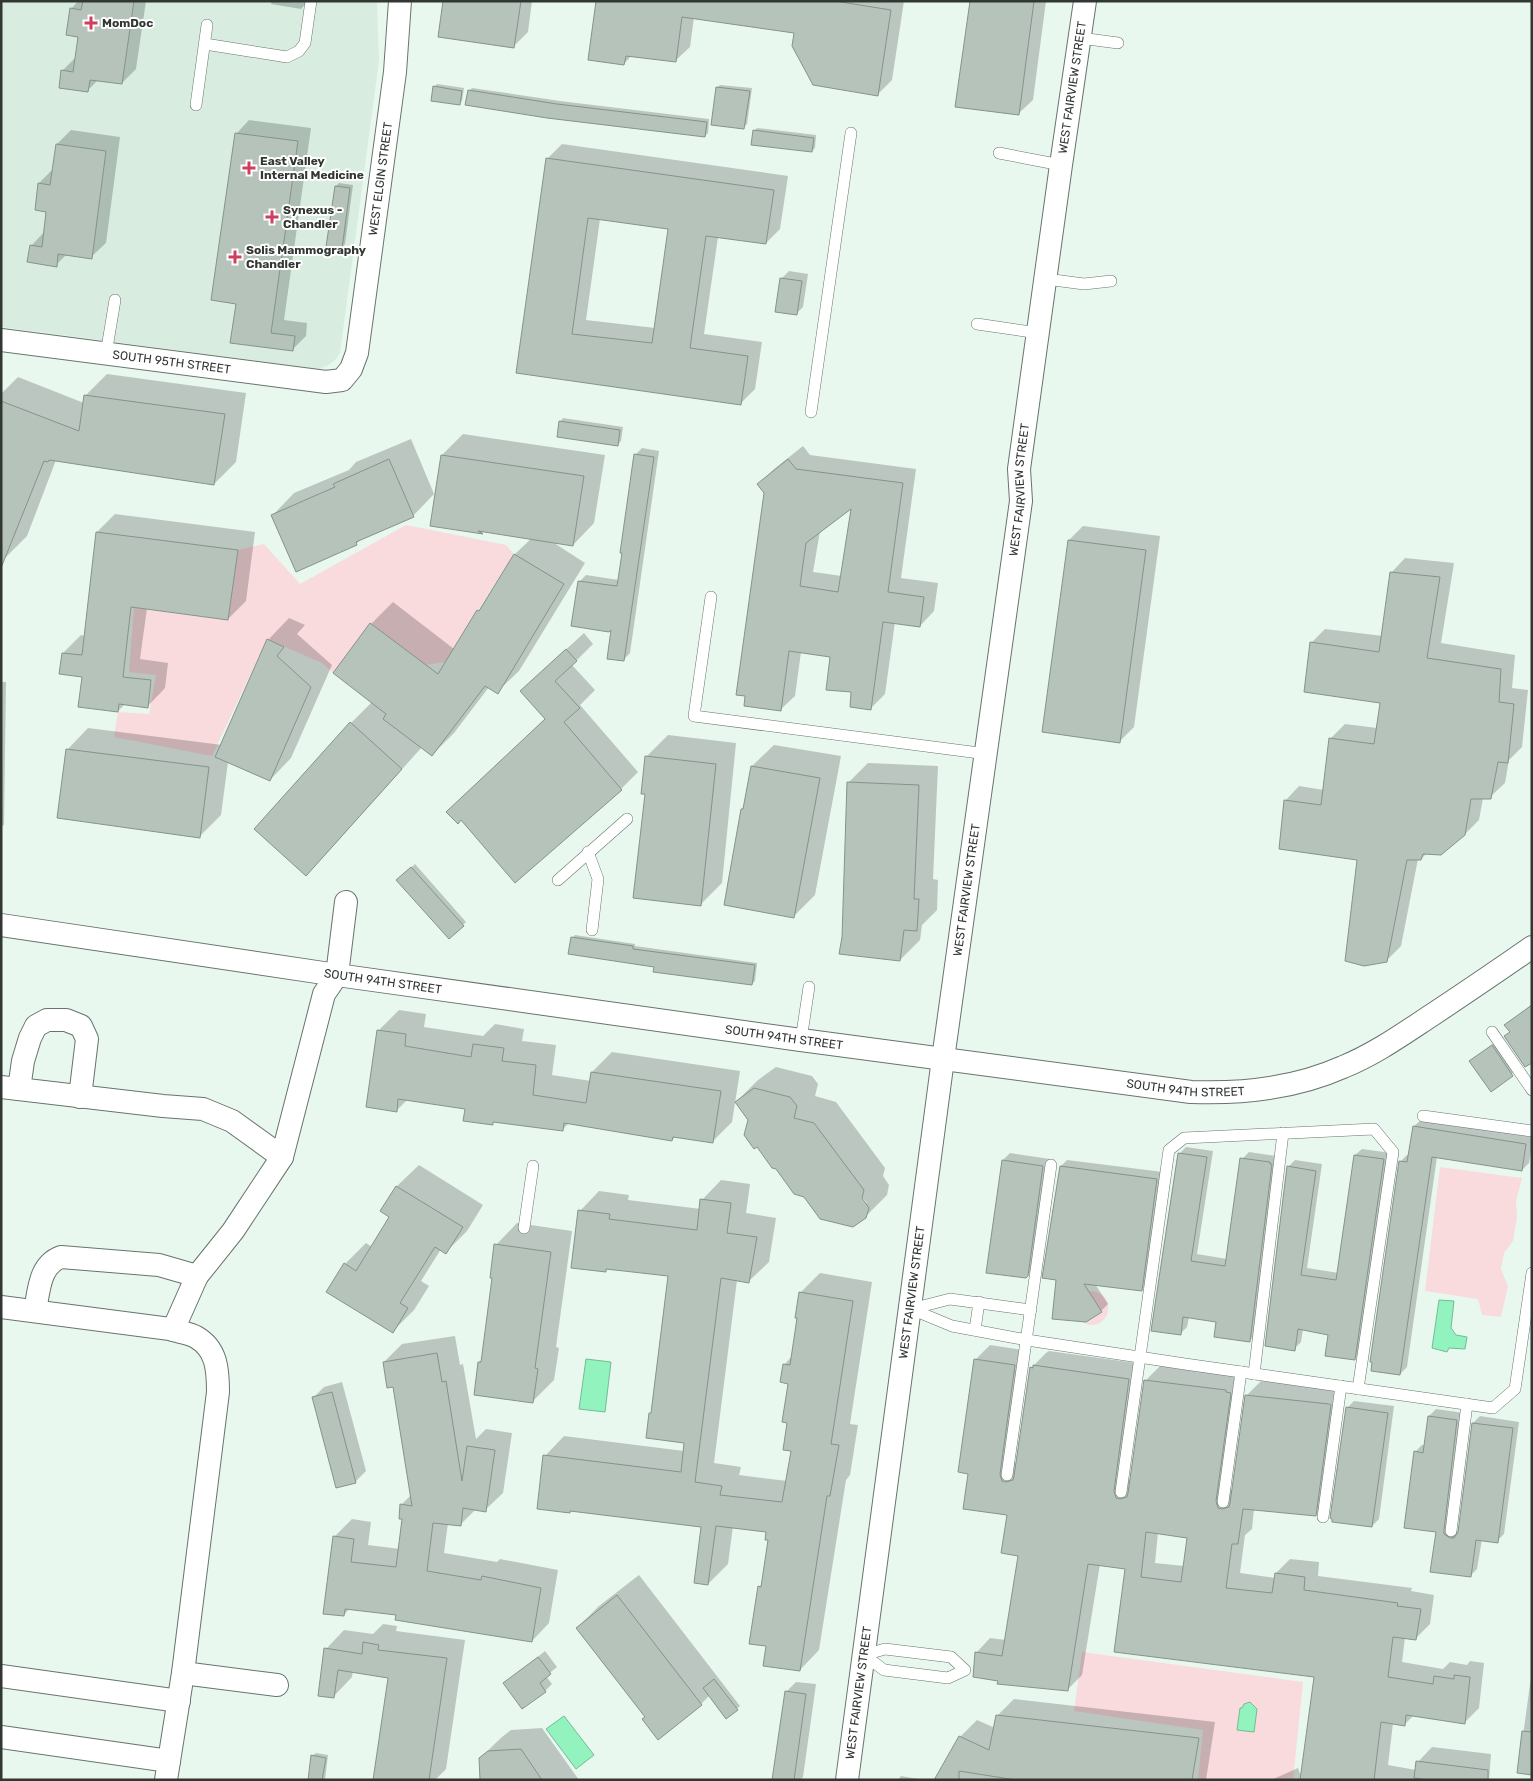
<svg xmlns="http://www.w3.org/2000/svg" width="1533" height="1781" viewBox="0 0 1533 1781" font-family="Rubik,sans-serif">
<rect width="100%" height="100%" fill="#e9f8ef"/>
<path fill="#d8ede0" d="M1,1H377L379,61L340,353L336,359L327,366L319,369L311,368L1,327Z"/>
<g fill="#f9dadd">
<path d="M406,525L506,545L514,554L445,662L425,665L371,623L333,673L322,663L267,639L212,756L114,737L118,712L149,714L156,675L129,672L134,608L228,620L238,550L264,544L300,584Z"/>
<path d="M1440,1167L1522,1178L1516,1201L1517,1217L1513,1241L1504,1253L1501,1269L1508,1286L1501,1317L1482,1315L1478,1299L1425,1291Z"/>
<path d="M1091,1291C1123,1294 1106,1340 1079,1320L1085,1292Z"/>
<path d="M1082,1652L1303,1682L1293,1780H1198L1203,1730L1074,1711Z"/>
</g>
<g fill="#92f3be" stroke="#75bb94">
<path d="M1439,1300L1454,1301L1451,1328L1456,1335L1467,1337L1465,1349L1449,1348L1447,1352L1432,1348Z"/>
<path d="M586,1359L611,1362L605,1412L579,1409Z"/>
<path d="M1250,1702L1257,1709L1254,1732L1237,1730L1240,1708H1242L1244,1704Z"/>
<path d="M564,1716L594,1755L576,1769L546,1729Z"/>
</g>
<g fill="#0003" fill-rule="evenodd">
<path d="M78,1H146L136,69L122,83L98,80L88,90L62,71L76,57L79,36L71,9Z"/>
<path d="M272,1H308L301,9L271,4Z"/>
<path d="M444,1H532L528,32L513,47Z"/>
<path d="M597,1H904L892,80L878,94L796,32L694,17L690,47L675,61L632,55L624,64Z"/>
<path d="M971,1H1046L1033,100L1018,114Z"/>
<path d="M437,84L464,88L462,101L459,104L434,87Z"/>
<path d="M720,85L752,88L747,124L744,127L717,88Z"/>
<path d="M472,88L560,101L709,119L708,133L705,136L469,91Z"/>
<path d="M249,120L311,128L284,320L307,323L306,336L292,350L232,342L237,302L236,134Z"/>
<path d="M757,128L816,135L815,148L812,151L754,131Z"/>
<path d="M71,130L120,137L106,243L91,257L67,254L56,265L31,246L45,231L48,210L39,183L53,169L57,144Z"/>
<path d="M562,144L788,176L780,229L766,243L718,237L704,334L762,342L755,389L741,403L517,372L547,159ZM600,219L670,227L655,328L586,320Z"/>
<path d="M339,183L353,185L345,244L342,247L336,186Z"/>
<path d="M789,271L808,274L803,307L796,314L777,311L782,278Z"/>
<path d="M107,374L246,393L236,462L214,484L56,460L27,536L6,557L1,556V394L18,377L84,403L85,396Z"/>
<path d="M563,418L623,427L621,441L618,444L560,422Z"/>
<path d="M463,434L605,455L594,523L573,545L551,541L585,563L519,671L497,692L489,687L454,733L432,755L422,747L327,853L306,874L256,829L351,723L372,702L334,672L371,624L393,602L454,649L515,554L532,538L484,531L482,533L431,525L442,455Z"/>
<path d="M411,439L434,494L413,516L364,537L356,544L273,515L294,493L349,470L356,462Z"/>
<path d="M803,446L810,455L916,469L901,578L938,583L934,611L920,626L895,622L885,694L871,708L852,691L832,656L801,652L795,696L780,710L765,493L759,484L773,470ZM853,506L842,576L813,572L820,531Z"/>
<path d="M642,448L659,451L630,653L623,660L613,627L579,582L586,575L619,580L635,455Z"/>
<path d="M115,514L255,532L246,601L228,619L147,608L140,659L168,663L165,688L147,707L125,704L118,711L63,653L81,635L85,636L97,532Z"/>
<path d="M1083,526L1160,536L1134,727L1120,741L1069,540Z"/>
<path d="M1405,558L1454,563L1441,643L1515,655L1512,688L1528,690L1522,747L1509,760L1505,783L1490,797L1483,798L1479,820L1465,834L1427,853L1421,859H1418L1401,946L1386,961L1358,858L1285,801L1299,786L1324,790L1330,739L1345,724L1377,728L1381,702L1311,643L1325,629L1383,636L1391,573Z"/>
<path d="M289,618L305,625L297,634L332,665L291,758L270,780L228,762L221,815L200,836L67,750L88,728L222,745L268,640Z"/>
<path d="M584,633L593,644L572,665L595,690L580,705L638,772L621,789L515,881L546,718L538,675Z"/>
<path d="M1,682H6L4,825L1,827Z"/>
<path d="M668,735L736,743L722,883L701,904L646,793V757Z"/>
<path d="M774,745L841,756L815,895L794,916L742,809L745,806L752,766Z"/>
<path d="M868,763L938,766L933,879L938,880L937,910L922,925L920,940L900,960L843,938L848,783Z"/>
<path d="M415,864L466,922L449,938L398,880Z"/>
<path d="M575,935L635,944V946L757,963L755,981L752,984L572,938Z"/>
<path d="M1532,1004V1061L1506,1025Z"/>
<path d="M399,1010L426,1014L424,1027L483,1036L495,1024L524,1029L522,1041L556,1045L552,1075L591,1081L592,1072L612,1052L740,1071L732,1122L712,1142L676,1136L672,1140L570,1122L562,1130L495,1121L492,1124L466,1108L408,1099L396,1111L379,1030Z"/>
<path d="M1499,1039L1519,1068L1491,1090L1471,1061Z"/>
<path d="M776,1067L812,1076L818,1084L815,1096L836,1102L885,1168L883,1176L889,1185L887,1195L865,1217L749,1120L736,1102L758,1080ZM859,1193L867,1203H864Z"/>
<path d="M1421,1120L1532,1137V1143L1529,1163L1522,1170L1437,1157L1407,1367L1400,1374V1162L1407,1155H1410L1414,1126Z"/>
<path d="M1186,1147L1213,1151L1197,1254L1227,1259L1242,1159L1249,1152L1276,1156L1257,1333L1250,1340L1218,1321L1189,1317L1187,1327L1180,1334L1179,1154Z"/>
<path d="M1362,1149L1391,1153L1361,1352L1354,1359L1330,1334L1303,1329L1301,1342L1294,1349L1288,1167L1295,1160L1322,1164L1307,1268L1339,1273L1355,1155Z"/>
<path d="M1010,1153L1050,1159L1034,1268L1026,1277L1003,1160Z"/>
<path d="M1067,1160L1163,1172L1148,1283L1141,1290L1095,1284L1108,1304L1101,1311L1057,1279L1061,1166Z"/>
<path d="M419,1165L483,1205L467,1231L446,1252L441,1249L421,1281L429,1286L414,1310L392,1332L345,1264L366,1243L372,1247L391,1217L382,1211L397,1186Z"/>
<path d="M721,1180L750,1184L746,1213L776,1218L769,1262L749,1281L737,1280L714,1463L741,1467L739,1475L787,1481L793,1450L788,1422L789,1383L785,1364L792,1356L800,1293L820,1273L872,1282L850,1424L858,1425L850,1475L846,1480L819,1650L800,1670L768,1645L759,1587L763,1583L770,1539L767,1530L733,1526L728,1564L708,1584L702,1526L571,1510L569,1512L545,1456L564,1436L684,1451L685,1442L650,1414L652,1411L670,1275L609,1268L605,1271L580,1211L599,1191L629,1195L628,1200L701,1209L702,1200Z"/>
<path d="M517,1223L572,1231L556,1347L559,1348L554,1380L532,1402L479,1362L483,1359L494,1277L496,1245Z"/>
<path d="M455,1336L460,1365L463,1364L476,1439L486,1429L512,1433L503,1493L485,1510L476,1509L460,1525L448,1523L444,1553L497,1562L500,1559L558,1570L549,1623L532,1641L397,1614L350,1608L344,1615L335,1536L352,1519L371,1522L368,1545L400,1549L403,1518L401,1505L412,1494L394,1386L384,1362L402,1344Z"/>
<path d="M990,1345L1029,1351L1014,1459L1017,1467L1031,1368L1046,1353L1049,1351L1143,1364L1128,1476L1131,1484L1146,1380L1160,1366L1240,1376L1230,1486L1233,1494L1247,1395L1261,1381L1344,1390L1330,1501L1315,1515L1254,1509L1252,1529L1245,1535L1240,1573L1275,1578L1276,1573L1290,1559L1319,1562L1318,1576L1412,1588L1411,1591L1434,1595L1430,1624L1415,1639L1405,1637L1402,1662L1443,1669L1450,1662L1467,1665L1470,1661L1484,1663L1479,1708L1464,1723L1414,1715L1404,1725L1393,1723L1388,1765L1416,1770L1418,1762L1432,1747L1491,1754L1489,1780H1271L1298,1768L1301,1777L1315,1676L1116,1651L1126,1568L1100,1564L1082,1675L1067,1690L999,1680L976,1653L990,1638L1006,1640L1020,1555L1008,1514L970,1473L975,1360ZM1158,1532L1188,1536L1184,1566L1155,1563Z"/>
<path d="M342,1382L366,1471L355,1482L313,1398L324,1387Z"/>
<path d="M1354,1401L1394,1406L1379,1519L1372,1526L1347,1408Z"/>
<path d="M1436,1409L1464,1413L1454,1531H1460L1473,1423L1480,1416L1519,1422L1504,1534L1497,1541L1482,1539L1477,1569L1470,1576L1437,1531L1415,1452L1422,1445H1425L1429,1416Z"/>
<path d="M639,1575L740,1706L726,1717L710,1695L701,1704L646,1716L577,1628L599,1606Z"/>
<path d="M383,1624L397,1626L396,1631L465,1640L446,1769L435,1780H374L389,1677L353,1671L352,1677L334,1696L326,1649L344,1630L373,1634Z"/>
<path d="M545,1651L557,1667L546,1676L552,1684L545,1691L504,1684Z"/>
<path d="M1532,1670V1774L1518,1772Z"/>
<path d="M796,1682L816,1684L803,1777L800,1780H774L786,1692Z"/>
<path d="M1014,1699L1215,1722L1206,1780H961L941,1770L960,1737L977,1720L995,1728L997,1716Z"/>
<path d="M542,1728L579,1780H482L480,1758L502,1737L511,1730Z"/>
<path d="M316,1753L328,1755L325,1780H309L312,1756Z"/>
<path d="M901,1776L918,1779V1780H898Z"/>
</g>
<g fill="#b5c3ba" stroke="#86938a" fill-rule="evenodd">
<path d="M83,1H134L122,84L90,80L88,92L59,88L61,70L73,72L78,37L66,35L70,8L81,10Z"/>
<path d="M443,1H521L514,48L438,37Z"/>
<path d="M596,1H835L891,10L878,96L813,85L792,46L794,33L682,17L676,62L626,56L624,65L588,60Z"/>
<path d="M970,1H1034L1019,115L955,107Z"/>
<path d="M433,86L462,91L460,105L431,101Z"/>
<path d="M716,87L750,91L744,129L711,125Z"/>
<path d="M468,90L557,104L707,122L705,137L547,118L465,105Z"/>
<path d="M753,130L814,138L812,152L751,145Z"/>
<path d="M235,133L298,141L271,333L295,336L293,351L230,343L236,304L211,300Z"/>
<path d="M56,144L106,151L92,259L58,254L57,267L27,262L30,245L42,247L46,212L35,210L38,183L50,185Z"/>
<path d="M546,158L774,190L766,244L706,236L690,348L748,356L741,405L516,373ZM588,218L668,229L652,343L572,334Z"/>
<path d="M335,186L350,188L342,249L326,247Z"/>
<path d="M780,278L802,281L797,315L775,312Z"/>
<path d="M84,395L225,414L214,485L49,460L48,462L44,461L1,568V401L79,431Z"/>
<path d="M559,421L620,430L618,446L557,437Z"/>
<path d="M634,454L654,457L624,661L607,659L611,630L609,632L571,626L578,581L617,586L622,553H620Z"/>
<path d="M441,455L584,476L573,546L478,531L483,534L430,526Z"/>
<path d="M389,459L414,517L356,542L357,545L296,572L271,515L335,487L333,484Z"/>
<path d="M788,459L796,469L903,483L888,592L924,597L920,627L883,622L871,710L850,707L851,692L826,690L830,657L789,651L781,711L744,706L745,696L736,695L764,493L757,484ZM851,509L838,592L800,586L806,543Z"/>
<path d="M96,532L238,550L228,620L131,607L123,677L151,680L148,708L119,704L118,712L78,707L82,677L59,674L62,653L82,655Z"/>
<path d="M1068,540L1146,550L1120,743L1042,732Z"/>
<path d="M514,554L564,584L498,694L485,686L432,756L383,719L386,714L333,673L370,623L438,674L477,610L479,611Z"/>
<path d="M1390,572L1440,577L1427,658L1501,669L1499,702L1514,704L1508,763L1498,762L1491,799H1471L1465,835L1441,855L1423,854L1421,860H1407L1387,962L1364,966L1345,961L1357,860L1279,849L1284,800L1321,805L1329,738L1374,744L1380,703L1304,692L1310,642L1379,652Z"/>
<path d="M267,639L284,647L277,656L311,687L270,781L215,757Z"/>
<path d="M566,649L577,661L555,681L580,708L564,722L622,790L515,883L461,820L458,824L446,812L545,719L520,691Z"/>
<path d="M350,722L402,769L306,876L254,829Z"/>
<path d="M66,749L209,767L200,838L57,818Z"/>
<path d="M645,756L716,764L701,906L633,898L645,794H641Z"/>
<path d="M751,766L820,778L794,918L724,905L741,809H743Z"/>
<path d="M847,782L919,785L914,899H919L917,931L904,930L900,961L839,954L842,937Z"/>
<path d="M411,867L464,926L449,939L396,880Z"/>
<path d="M571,937L633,946V949L755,965L752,985L653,972L654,967L568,954Z"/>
<path d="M1532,1005V1063L1525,1067L1504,1036L1510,1032L1504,1025Z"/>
<path d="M377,1030L406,1034L405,1046L471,1057L473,1044L504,1048L502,1061L536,1065L533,1095L586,1103L591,1072L721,1091L713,1143L673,1137L672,1141L564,1123L563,1131L493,1122V1125L463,1121L465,1109L398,1099L397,1112L366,1107Z"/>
<path d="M1492,1045L1513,1076L1491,1092L1469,1061Z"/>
<path d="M754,1088L790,1097L797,1106L794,1118L814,1123L864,1190L862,1198L869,1208L866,1218L853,1227L820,1219L804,1197L794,1194L776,1169L772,1168L757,1147L754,1149L744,1135L748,1120L735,1102Z"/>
<path d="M1413,1126L1526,1144L1522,1171L1432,1157L1400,1375L1371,1371L1372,1362H1370L1399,1161L1407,1162Z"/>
<path d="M1178,1153L1207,1157L1191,1261L1225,1266L1240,1158L1270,1162V1164H1272L1250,1342L1214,1337L1216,1322L1183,1317L1181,1335L1151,1331Z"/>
<path d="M1354,1155L1384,1159L1355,1360L1325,1356L1328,1335L1298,1329L1295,1351L1265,1346L1287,1166L1316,1171L1301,1275L1336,1280Z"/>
<path d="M1002,1160L1043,1166L1028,1276L1026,1278L986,1273Z"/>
<path d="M1060,1166L1157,1179L1142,1291L1084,1284L1102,1312L1086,1322L1052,1319L1056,1280L1042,1278Z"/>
<path d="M396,1186L463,1227L446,1254L435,1247L400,1303L408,1308L393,1333L326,1292L344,1263L356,1271L389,1217L380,1211Z"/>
<path d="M700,1199L731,1203L727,1233L757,1237L749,1283L721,1278L695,1482L722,1486L720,1495L782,1502L791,1451L783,1450L787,1423L782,1422L788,1384L780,1382L783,1364L790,1365L797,1318H795L799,1292L853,1301L831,1444L839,1445L830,1496H827L800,1671L763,1666L766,1646L749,1644L758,1586L761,1587L768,1540H765L766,1532L716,1526L708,1585L694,1583L701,1527L570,1511V1513L537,1509L543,1455L681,1472L684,1443L646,1438L649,1413H651L668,1276L606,1269V1272L571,1268L578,1210L610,1214L609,1219L697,1230Z"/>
<path d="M494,1244L551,1252L535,1368L538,1369L533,1403L474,1395L478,1362H481L492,1278H490Z"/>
<path d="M437,1353L442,1382L446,1381L462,1481L467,1446L495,1450L486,1512L463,1508L461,1526L433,1523L427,1571L481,1580L482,1576L541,1588L532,1642L395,1620L396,1615L345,1609L344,1616L323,1614L333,1536L354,1539L351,1562L396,1567L402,1519H399L400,1504L412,1506L393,1387L387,1388L383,1362Z"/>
<path d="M974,1359L1015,1365L1000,1474L1002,1481L1006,1482L1013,1480L1014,1476L1030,1367L1033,1368V1365L1129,1379L1114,1491L1116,1498L1120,1499L1127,1497L1128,1493L1144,1380L1226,1390V1392L1231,1393L1216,1501L1218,1508L1222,1509L1229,1507L1230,1503L1245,1395L1329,1404L1331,1405L1316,1516L1243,1509L1238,1544H1232L1226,1588L1272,1593L1275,1573L1305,1577L1304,1590L1398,1603L1397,1606L1421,1609L1416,1640L1393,1637L1388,1677L1433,1684L1434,1676L1454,1679V1675L1470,1677L1465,1724L1406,1715L1405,1726L1381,1722L1374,1780H1300L1314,1677L1114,1652L1125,1569L1088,1564L1068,1691L997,1684L998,1681L973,1677L975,1652L1002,1656L1018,1556L1001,1553L1007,1515L963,1509L968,1474L958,1472ZM1146,1532L1187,1538L1181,1582L1141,1577Z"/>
<path d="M332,1392L356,1483L336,1488L312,1397Z"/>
<path d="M1346,1407L1388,1413L1372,1527L1332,1522V1519L1330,1518Z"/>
<path d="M1428,1416L1457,1420L1444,1530V1534L1450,1538H1454L1458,1532L1472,1423L1513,1428L1498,1543L1476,1540L1471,1577L1430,1572L1436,1532L1404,1528L1414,1451L1423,1453Z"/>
<path d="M617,1595L702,1705L658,1740L642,1719L645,1717L576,1628Z"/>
<path d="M363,1642L379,1645L378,1650L447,1658L429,1780H373L388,1678L338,1670L334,1698L318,1696L324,1648L362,1654Z"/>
<path d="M538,1657L551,1674L540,1683L546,1692L522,1709L503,1683Z"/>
<path d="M714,1679L738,1710L726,1719L703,1688Z"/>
<path d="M785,1691L806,1694L794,1780H772Z"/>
<path d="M996,1715L1199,1738L1192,1780H1016L959,1771V1780H934L959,1736L989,1750Z"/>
<path d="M1522,1731L1532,1732V1775L1517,1773Z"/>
<path d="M521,1749L542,1780H480L479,1758L488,1751Z"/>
<path d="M311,1755L326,1758L322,1780H308Z"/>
<path d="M1416,1761L1488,1770V1780H1428L1414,1778Z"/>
</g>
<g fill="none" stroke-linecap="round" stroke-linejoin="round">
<g stroke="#67746c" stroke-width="12">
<g id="service">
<path d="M1080,38L1118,43"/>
<path d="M205,44L287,57L299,51L305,43L311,1"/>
<path d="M196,105L207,25"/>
<path d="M999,153L1061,165"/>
<path d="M1046,279L1084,284L1111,281"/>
<path d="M977,324L1038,333"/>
<path d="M106,354L115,300"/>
<path d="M811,412L851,133"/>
<path d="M711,597L694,716L987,754"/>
<path d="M588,852L598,879L592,930"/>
<path d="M558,880L627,819"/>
<path d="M1492,1032L1532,1090"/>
<path d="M801,1040L809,987"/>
<path d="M1423,1116L1532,1131"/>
<path d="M524,1228L533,1166"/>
<path d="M911,1309L952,1326L1027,1340L1185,1364L1493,1408L1515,1389L1532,1273"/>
<path d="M911,1309L950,1299L1031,1310"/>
<path d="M975,1330L979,1302"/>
<path d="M1254,1374L1283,1133"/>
<path d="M1007,1475L1051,1165"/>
<path d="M1121,1492L1169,1150L1184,1138L1374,1129L1393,1152L1358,1389"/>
<path d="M1223,1502L1241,1372"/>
<path d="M1323,1517L1341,1386"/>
<path d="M1451,1531L1467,1404"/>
<path d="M885,1649L951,1657L965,1670L948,1678L884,1670L864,1655Z"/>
</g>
</g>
<g stroke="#67746c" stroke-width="24">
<g id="minor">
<path id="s1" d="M1,340L326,382L342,380L351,369L357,353L395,72L400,1"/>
<path id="s2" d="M1,925L337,975L801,1040L1191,1092C1243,1094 1296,1088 1343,1067C1375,1054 1403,1034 1432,1015C1465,993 1499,970 1532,947"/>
<path d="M1,1087L163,1106L203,1109L232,1121L282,1157L324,994L337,975L346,902"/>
<path d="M19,1089L23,1061L30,1038L36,1026L47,1020H66L81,1026L87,1039L80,1097"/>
<path d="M197,1276L233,1231L282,1157"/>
<path d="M1,1307L170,1329C178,1332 189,1333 196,1337C217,1349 218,1370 218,1392L183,1673L166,1780"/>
<path d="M35,1311C39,1291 39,1265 61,1257L159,1265L197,1276L173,1330"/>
<path d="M183,1673L277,1685"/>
<path d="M1,1676L179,1701"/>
<path d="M1,1737L169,1761"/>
<path id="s3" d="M847,1780L943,1059L1021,501L1019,469L1061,165L1085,1"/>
</g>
</g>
<use href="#service" stroke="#fff" stroke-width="11"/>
<use href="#minor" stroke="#fff" stroke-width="22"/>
</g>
<g fill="#ce3f60" stroke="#fff" stroke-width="2">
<path d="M88.5 15.5h5v5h5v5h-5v5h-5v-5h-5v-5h5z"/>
<path d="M246.5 160.5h5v5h5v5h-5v5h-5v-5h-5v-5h5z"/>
<path d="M269.5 209.5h5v5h5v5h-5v5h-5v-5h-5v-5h5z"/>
<path d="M232.5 249.5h5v5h5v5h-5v5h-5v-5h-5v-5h5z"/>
</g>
<g text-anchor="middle" stroke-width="4" stroke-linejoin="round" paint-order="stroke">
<g font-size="12" font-weight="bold" fill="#313733" stroke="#fff" text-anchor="start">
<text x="102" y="27">MomDoc</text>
<text x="260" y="165">East Valley<tspan x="260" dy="14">Internal Medicine</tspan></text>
<text x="283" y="214">Synexus -<tspan x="283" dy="14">Chandler</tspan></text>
<text x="246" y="254">Solis Mammography<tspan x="246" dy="14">Chandler</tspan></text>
</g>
<g font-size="12" fill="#313733" stroke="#fff">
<text dy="4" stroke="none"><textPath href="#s3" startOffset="1708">WEST FAIRVIEW STREET</textPath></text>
<text dy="4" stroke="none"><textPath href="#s1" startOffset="551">WEST ELGIN STREET</textPath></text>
<text dy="4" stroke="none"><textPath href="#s1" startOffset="172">SOUTH 95TH STREET</textPath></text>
<text dy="4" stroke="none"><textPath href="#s3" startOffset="1302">WEST FAIRVIEW STREET</textPath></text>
<text dy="4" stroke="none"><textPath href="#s3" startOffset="898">WEST FAIRVIEW STREET</textPath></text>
<text dy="4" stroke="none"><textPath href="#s2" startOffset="386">SOUTH 94TH STREET</textPath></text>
<text dy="4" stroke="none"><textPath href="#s2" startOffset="791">SOUTH 94TH STREET</textPath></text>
<text dy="4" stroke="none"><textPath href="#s2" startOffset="1196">SOUTH 94TH STREET</textPath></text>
<text dy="4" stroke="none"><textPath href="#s3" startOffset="492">WEST FAIRVIEW STREET</textPath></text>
<text dy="4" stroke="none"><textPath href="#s3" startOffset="88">WEST FAIRVIEW STREET</textPath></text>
</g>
</g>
<rect width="1533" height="1781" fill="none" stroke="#313733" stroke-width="5"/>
</svg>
